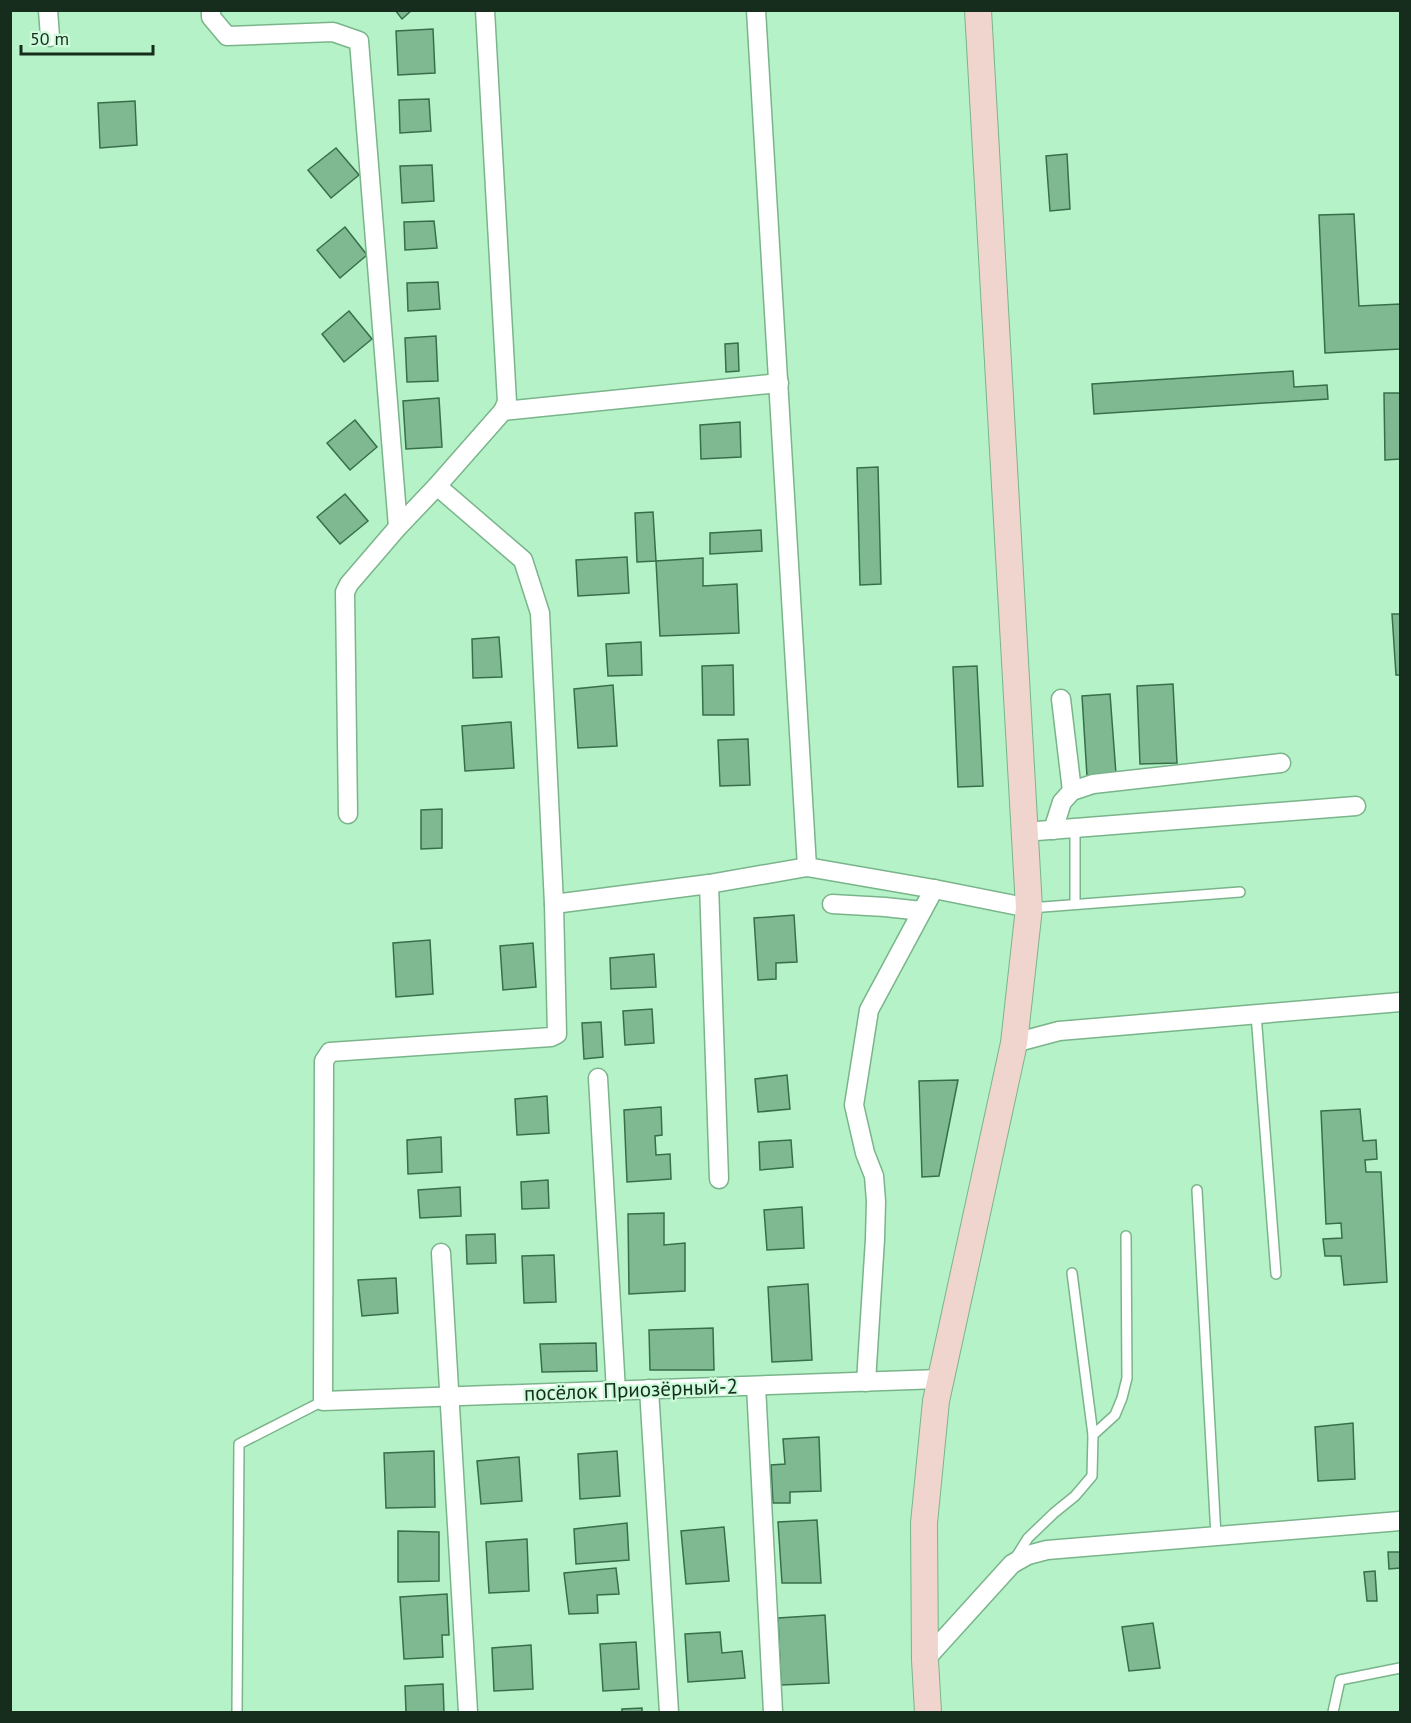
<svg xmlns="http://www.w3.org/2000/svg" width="1411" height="1723" viewBox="0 0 1411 1723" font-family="'PT Sans',sans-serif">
<rect width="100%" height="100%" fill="#b6f2c7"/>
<g fill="#7fb991" stroke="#376f4a" stroke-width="1.5">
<path d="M395,10H412L402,19Z"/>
<path d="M433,29L435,73L398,75L396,31Z"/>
<path d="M429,99L431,131L400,133L399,100Z"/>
<path d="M135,101L137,145L100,148L98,103Z"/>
<path d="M336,148L359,175L331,198L308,170Z"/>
<path d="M1067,154L1070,209L1050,211L1046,156Z"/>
<path d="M432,165L434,201L402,203L400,166Z"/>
<path d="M1354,214L1359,306L1400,304V349L1325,353L1319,215Z"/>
<path d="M434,221L437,248L405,250L404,222Z"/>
<path d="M345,227L367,255L340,278L317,250Z"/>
<path d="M438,282L440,309L408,311L407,283Z"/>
<path d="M349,311L372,339L344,362L322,334Z"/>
<path d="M436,336L438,381L407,382L405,338Z"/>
<path d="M738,343L739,371L726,372L725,344Z"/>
<path d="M1293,371L1294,387L1327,385L1328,399L1094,414L1092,384Z"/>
<path d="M1384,393H1400V459L1385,460Z"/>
<path d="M439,398L442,447L406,449L403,401Z"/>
<path d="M355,420L377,447L350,470L327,443Z"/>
<path d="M740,422L741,457L701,459L700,425Z"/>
<path d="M878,467L881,584L860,585L857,468Z"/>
<path d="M345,494L368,521L340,544L317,517Z"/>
<path d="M653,512L656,561L637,562L635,513Z"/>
<path d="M761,530L762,551L710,554V533Z"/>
<path d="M627,557L629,593L578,596L576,560Z"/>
<path d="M703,558V586L737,584L739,633L660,636L656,561Z"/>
<path d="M1392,614H1400V675H1396Z"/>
<path d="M499,637L502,677L473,678L472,639Z"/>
<path d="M641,642L642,675L608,676L606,644Z"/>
<path d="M733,665L734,715H703L702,666Z"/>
<path d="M977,666L983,786L958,787L953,667Z"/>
<path d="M1173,684L1177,763L1140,764L1137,686Z"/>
<path d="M613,685L617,746L578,748L574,689Z"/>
<path d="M1110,694L1116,774L1087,776L1082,696Z"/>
<path d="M511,722L514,768L465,771L462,726Z"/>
<path d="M748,739L750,785L720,786L718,740Z"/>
<path d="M442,809V848L421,849V810Z"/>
<path d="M794,915L797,962L776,963V979L758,980L754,918Z"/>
<path d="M430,940L433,994L396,997L393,943Z"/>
<path d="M533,943L536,987L503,990L500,946Z"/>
<path d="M654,954L656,987L611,989L610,958Z"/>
<path d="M652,1009L654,1043L625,1045L623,1011Z"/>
<path d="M601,1022L603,1057L584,1059L582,1023Z"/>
<path d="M787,1075L790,1109L758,1112L755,1079Z"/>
<path d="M958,1080L939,1176L922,1177L919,1081Z"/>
<path d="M547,1096L549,1133L517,1135L515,1099Z"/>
<path d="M661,1107L662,1135L655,1136L656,1155L670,1154L671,1179L627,1182L624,1110Z"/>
<path d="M1360,1109L1363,1141L1376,1140L1377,1159L1365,1160L1366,1172H1381L1387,1282L1344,1285L1341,1256H1325L1323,1239L1342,1238L1341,1223L1326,1224L1321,1111Z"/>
<path d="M441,1137L442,1172L408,1174L407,1140Z"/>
<path d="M791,1140L793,1167L760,1170L759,1142Z"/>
<path d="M548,1180L549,1208L522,1209L521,1182Z"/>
<path d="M460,1187L461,1216L420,1218L418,1190Z"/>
<path d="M802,1207L804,1248L767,1250L764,1210Z"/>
<path d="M664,1213V1245L685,1243V1291L629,1294L628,1214Z"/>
<path d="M495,1234L496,1263L467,1264L466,1235Z"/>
<path d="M554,1255L556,1302L524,1303L522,1256Z"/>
<path d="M396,1278L398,1313L362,1316L358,1280Z"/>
<path d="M808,1284L812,1360L772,1362L768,1287Z"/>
<path d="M713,1328L714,1370H650L649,1330Z"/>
<path d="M596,1343L597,1371L542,1372L540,1344Z"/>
<path d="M1353,1423L1355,1479L1318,1481L1315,1427Z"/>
<path d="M819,1437L821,1491L790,1492V1503H773L771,1465L785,1464L783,1439Z"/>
<path d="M434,1451L435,1507L386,1508L384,1453Z"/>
<path d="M617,1451L620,1496L580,1499L578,1454Z"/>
<path d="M519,1457L522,1501L481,1504L477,1461Z"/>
<path d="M817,1520L821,1583H782L778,1522Z"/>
<path d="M627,1523L629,1560L576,1564L574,1529Z"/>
<path d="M724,1527L729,1581L686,1584L681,1531Z"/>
<path d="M398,1531L439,1532V1581L398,1582Z"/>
<path d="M527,1539L529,1591L489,1593L486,1542Z"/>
<path d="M1388,1552H1400V1568L1389,1569Z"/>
<path d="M616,1568L619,1594L597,1595L598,1613L569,1614L564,1573Z"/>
<path d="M1375,1571L1377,1601H1367L1364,1572Z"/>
<path d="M447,1594L449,1635H442L443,1657L404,1659L400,1597Z"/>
<path d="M825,1615L829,1683L781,1685L778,1618Z"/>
<path d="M1153,1623L1160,1668L1129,1671L1122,1627Z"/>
<path d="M720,1632L722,1653L742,1651L745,1678L688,1682L685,1634Z"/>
<path d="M636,1642L639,1689L603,1691L600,1644Z"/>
<path d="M531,1645L533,1689L494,1691L492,1648Z"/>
<path d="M443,1684L444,1712H406L405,1686Z"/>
<path d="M642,1708V1712H622V1709Z"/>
</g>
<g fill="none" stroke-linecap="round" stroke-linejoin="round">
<g stroke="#7ab48b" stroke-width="12">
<g id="lane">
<path d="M1075,904V828"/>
<path d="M1030,908L1240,892"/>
<path d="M1256,1014L1276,1274"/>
<path d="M1197,1190L1216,1536"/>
<path d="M1093,1435L1115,1415L1122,1398L1127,1378L1126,1236"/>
<path d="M1016,1557L1028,1538L1054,1513L1075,1496L1092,1476L1093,1435L1072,1273"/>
<path d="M237,1712L239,1444L323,1401"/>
<path d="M1333,1712L1340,1680L1400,1668"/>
</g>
</g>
<g stroke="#7ab48b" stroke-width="21">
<g id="street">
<path d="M48,10L50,37"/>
<path d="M211,10V17L227,36L333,32L359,41L398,527"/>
<path d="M485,10L507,402L503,411"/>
<path d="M756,10L807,867"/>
<path d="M437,486L503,411L779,383"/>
<path d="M1061,699L1072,791"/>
<path d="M348,814L345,592L349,584L398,527L437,486L523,560L540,613L554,904L709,884L807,867L934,889L1029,908"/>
<path d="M1053,830L1062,802L1072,791L1093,784L1281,763"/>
<path d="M1024,832L1356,806"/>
<path d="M709,884L719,1179"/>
<path d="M554,904L557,1034L551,1037L330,1052L324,1061L323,1401L940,1379"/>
<path d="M832,904L885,907L922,911"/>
<path d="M1014,1043L1059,1031L1400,1002"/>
<path d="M598,1078L616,1391"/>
<path d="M441,1253L468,1712"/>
<path d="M866,1382L875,1239L876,1201L874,1176L865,1153L854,1105L869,1010L934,889"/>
<path d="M756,1386L773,1712"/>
<path d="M649,1389L669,1712"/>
<path d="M925,1660L1012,1564L1028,1555L1047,1550L1400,1521"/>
</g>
</g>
<g stroke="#7ab48b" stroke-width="28">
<path id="secondary" d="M928,1712L925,1660L924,1523L936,1401L1014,1043L1029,908L978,10"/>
</g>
<use href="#lane" stroke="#fff" stroke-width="9"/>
<use href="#street" stroke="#fff" stroke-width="18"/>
<use href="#secondary" stroke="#f0d4ce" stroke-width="26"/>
</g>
<g text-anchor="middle" stroke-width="4.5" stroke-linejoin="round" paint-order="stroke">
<g font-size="21" fill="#162d1d" stroke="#cdfcda">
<text transform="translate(631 1390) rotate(-2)" y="7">посёлок Приозёрный-2</text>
</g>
</g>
<rect width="1411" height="1723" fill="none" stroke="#162d1d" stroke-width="24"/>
<path d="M21 45v9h132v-9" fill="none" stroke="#162d1d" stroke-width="3"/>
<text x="30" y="45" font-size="18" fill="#162d1d" stroke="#cdfcda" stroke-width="4.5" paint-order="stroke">50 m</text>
</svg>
